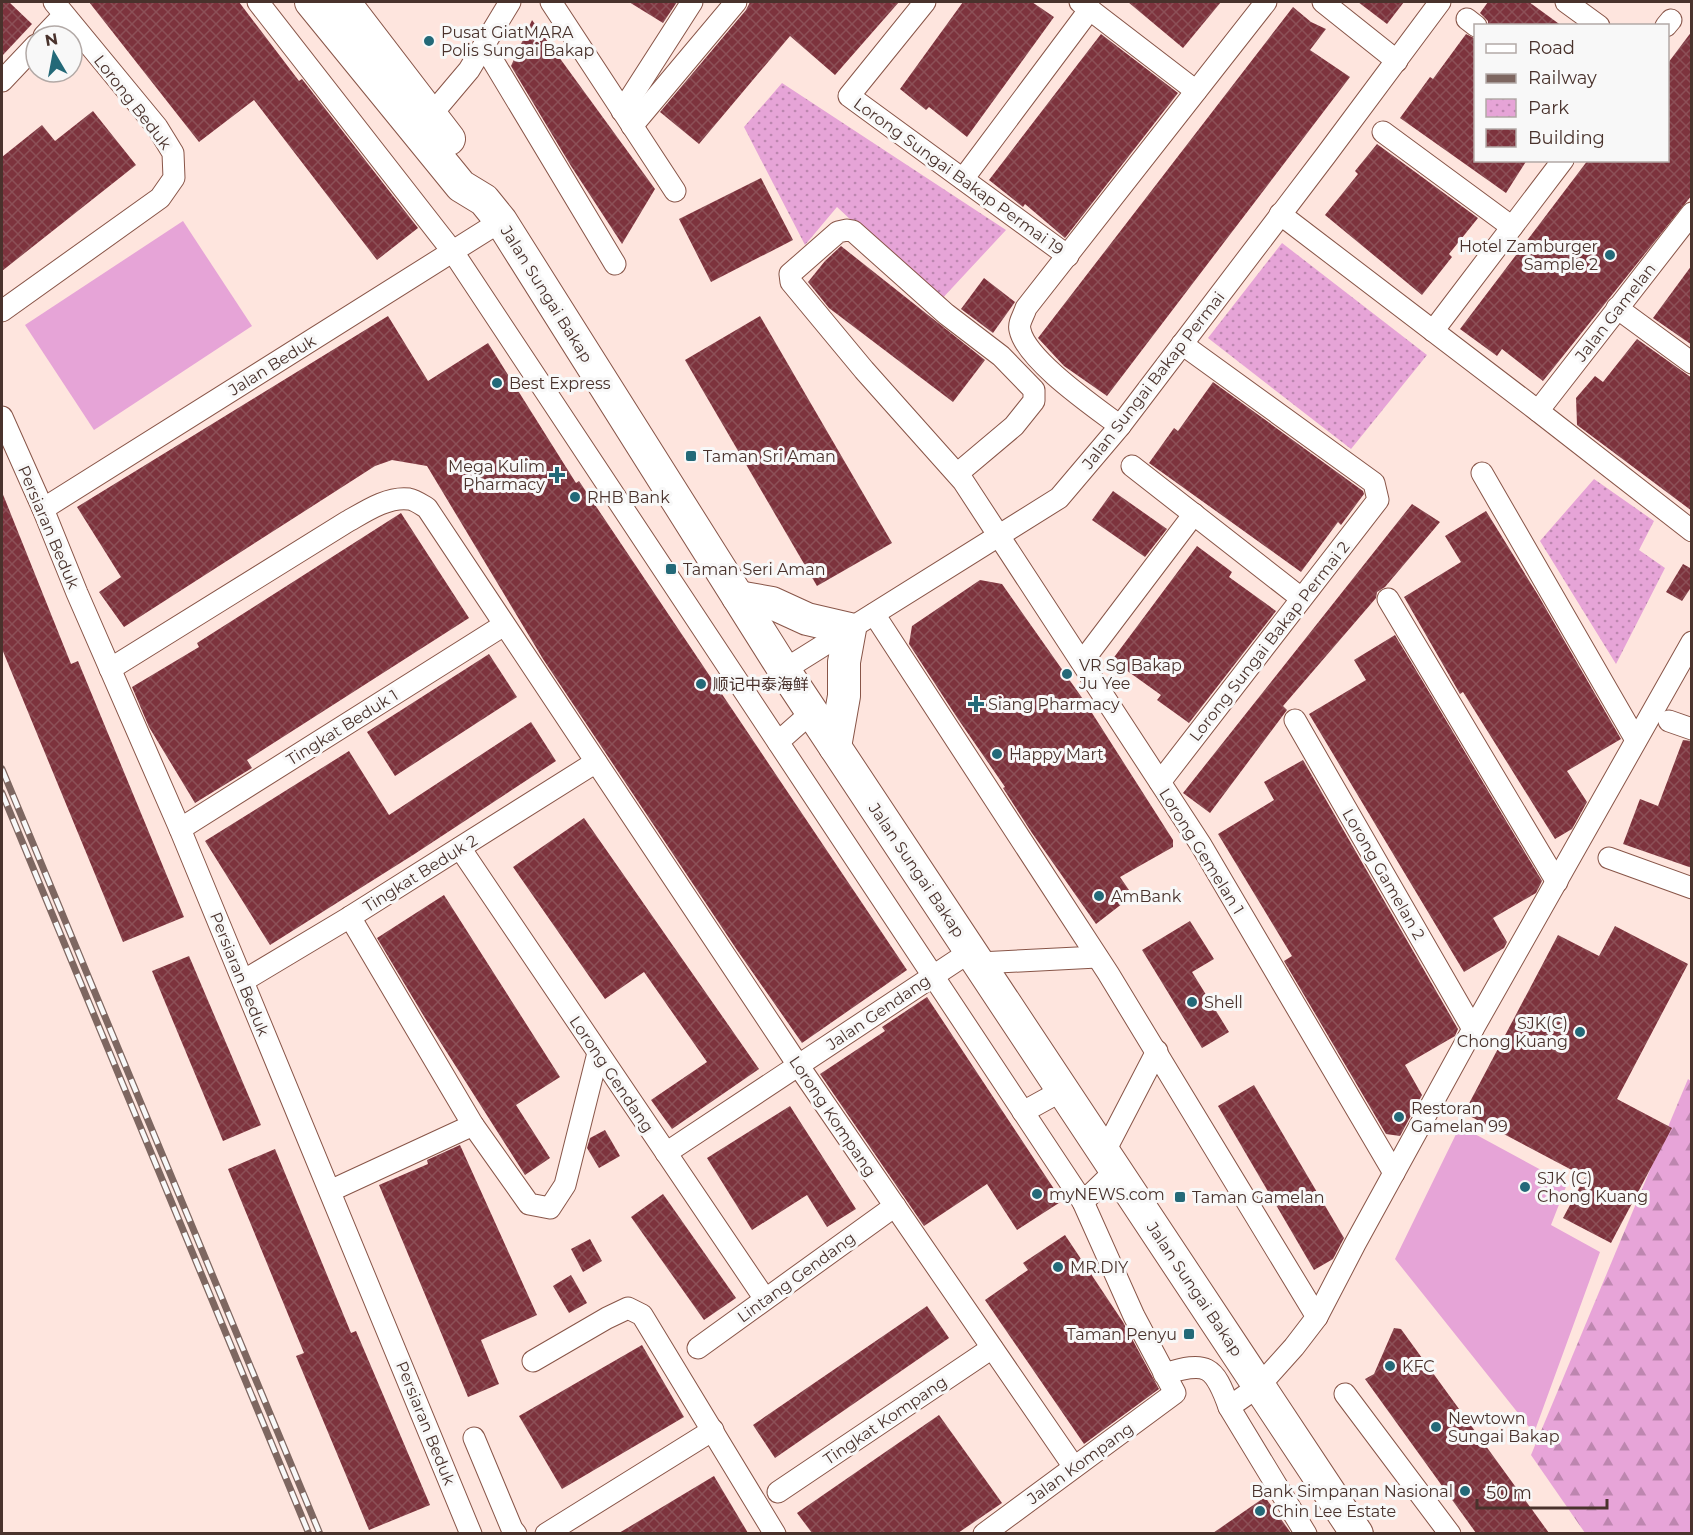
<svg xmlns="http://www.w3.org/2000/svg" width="1693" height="1535" viewBox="0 0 1693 1535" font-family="Montserrat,'Noto Sans SC',sans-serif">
<defs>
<pattern id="forest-firs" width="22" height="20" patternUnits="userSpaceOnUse" patternTransform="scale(1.5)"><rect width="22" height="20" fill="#e7a4d8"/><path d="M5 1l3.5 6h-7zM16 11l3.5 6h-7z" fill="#bd86af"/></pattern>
<pattern id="park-dots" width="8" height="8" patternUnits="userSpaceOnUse" patternTransform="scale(1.5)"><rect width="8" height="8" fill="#e6a4d7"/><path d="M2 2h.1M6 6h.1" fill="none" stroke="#bc86af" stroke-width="1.8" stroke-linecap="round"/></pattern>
<pattern id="building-cross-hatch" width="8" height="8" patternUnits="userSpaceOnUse" patternTransform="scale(1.5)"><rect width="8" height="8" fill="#7d333d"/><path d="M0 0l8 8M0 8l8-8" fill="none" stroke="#8c5057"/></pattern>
</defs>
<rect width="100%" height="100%" fill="#fee5de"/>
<path fill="url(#forest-firs)" d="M1688,1079L1692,1082L1691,1533H1585L1531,1455Z"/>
<g fill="url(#park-dots)">
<path d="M782,83L1006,230L939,302L837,207L805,245L744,127Z"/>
<path d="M1282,243L1427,355L1351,449L1208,338Z"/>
<path d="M1594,479L1654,521L1639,550L1665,568L1616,664L1540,541Z"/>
</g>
<g fill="#e6a4d7">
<path d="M183,221L252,326L94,430L25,325Z"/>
<path d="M1460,1126L1567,1184L1551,1225L1600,1252L1534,1433L1395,1259Z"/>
</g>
<g fill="url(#building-cross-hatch)">
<path d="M2,2H9L32,24L2,56Z"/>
<path d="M89,2H239L299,81L302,79L418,228L377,260L254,100L199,142Z"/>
<path d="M629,2H677L663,23Z"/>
<path d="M750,2H899L835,75L790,36L699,144L660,112L746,10Z"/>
<path d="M963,2H1032L1054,17L967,137L929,107L926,110L900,89Z"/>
<path d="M1128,2H1221L1183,48Z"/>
<path d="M1358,2H1404L1387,24Z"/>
<path d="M1488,2H1529L1562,26H1488V21L1480,13Z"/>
<path d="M1293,7L1311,22L1326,29L1310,50L1350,77L1107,396L1064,366L1038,338Z"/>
<path d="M532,20L655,189L622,244L571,166L511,66Z"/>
<path d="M1692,31V195L1543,381L1502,349L1497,356L1460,329L1588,160H1668V63Z"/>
<path d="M1101,34L1178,93L1065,238L1025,204L1023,207L989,180Z"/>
<path d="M1466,34L1476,39V160H1527L1506,193L1400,118L1430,77L1433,79Z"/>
<path d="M93,111L136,165L2,271V157L42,125L55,141Z"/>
<path d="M1377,144L1478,218L1449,254L1452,257L1422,295L1325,215L1358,174L1355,171Z"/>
<path d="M761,178L793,240L711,282L679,219Z"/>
<path d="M841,246L985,360L953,402L829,308L808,282L825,261Z"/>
<path d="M1692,265V345L1653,318Z"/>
<path d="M984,278L1015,302L993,333L961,309Z"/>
<path d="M388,316L428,381L488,343L576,483L579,481L907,970L802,1043L737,950L543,659L427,466L392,460L375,466L124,627L99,592L121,577L77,507Z"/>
<path d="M760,316L892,543L817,586L685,360Z"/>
<path d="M1637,339L1692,378V511L1577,425L1576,398L1595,376L1603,382Z"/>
<path d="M1213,382L1363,491L1364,494L1341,525L1338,522L1301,572L1149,463L1174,428L1178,431Z"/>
<path d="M1113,491L1167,529L1145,557L1092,520Z"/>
<path d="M2,492L71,664L78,661L184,917L123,942L2,649Z"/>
<path d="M1412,504L1440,522L1385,587L1377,592L1376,598L1283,706L1287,710L1210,813L1183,793Z"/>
<path d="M1486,511L1538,595L1621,739L1567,771L1587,802L1572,829L1555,839L1463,692L1460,694L1404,597L1461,562L1445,536Z"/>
<path d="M401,513L469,618L247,760L252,768L195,803L149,727L132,687L199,647L197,643Z"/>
<path d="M1197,546L1232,572L1229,577L1276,611L1189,723L1157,700L1161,695L1112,660Z"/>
<path d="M1683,564L1692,569V586L1682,601L1666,592Z"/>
<path d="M980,580L1002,584L1085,702L1173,840V847L1120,877L1129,890L1127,900L1096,924L1032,833L1003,788L1005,787L958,719L909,644L912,626Z"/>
<path d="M1395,635L1542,881L1536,893L1493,918L1507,942L1504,948L1464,972L1309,714L1366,680L1354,660Z"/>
<path d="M489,654L517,697L395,776L367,732Z"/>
<path d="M531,722L556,761L413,855L270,945L205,841L349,751L389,815Z"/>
<path d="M1683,740L1692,741V868L1623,844L1640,799L1658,806Z"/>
<path d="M1303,760L1458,1029L1455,1036L1405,1065L1422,1095L1400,1136L1386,1134L1284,961L1292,956L1218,834L1274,800L1264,782Z"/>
<path d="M584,818L759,1069L672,1129L651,1100L707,1062L644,972L605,999L513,867Z"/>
<path d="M444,895L560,1077L516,1105L550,1158L525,1175L425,1018L377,938Z"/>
<path d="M1190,921L1214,959L1192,972L1229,1032L1202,1048L1142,950Z"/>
<path d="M1615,926L1688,964L1617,1099L1672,1128L1611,1243L1563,1218L1585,1177L1464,1113L1558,935L1599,956Z"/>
<path d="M189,956L261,1125L223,1141L152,971Z"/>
<path d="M927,997L1062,1201L1017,1230L987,1184L924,1226L820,1074L885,1031L882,1027Z"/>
<path d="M1254,1085L1344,1238L1333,1259L1314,1270L1218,1106Z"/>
<path d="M790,1106L856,1209L827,1227L807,1195L752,1230L707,1158Z"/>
<path d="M605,1130L620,1156L599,1168L587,1148L590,1138Z"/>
<path d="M460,1145L537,1315L481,1340L499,1384L468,1397L379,1185L428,1164L427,1160Z"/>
<path d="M275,1149L351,1333L356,1331L430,1505L369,1530L296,1356L304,1353L228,1169Z"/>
<path d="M663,1194L736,1298L704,1320L631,1217Z"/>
<path d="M1065,1235L1123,1322L1159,1389L1084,1444L985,1300L1028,1270L1023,1263Z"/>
<path d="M590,1239L602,1261L583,1272L571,1249Z"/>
<path d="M571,1275L587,1303L569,1313L553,1286Z"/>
<path d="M927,1306L949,1338L775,1458L753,1425Z"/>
<path d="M1394,1328L1401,1329L1549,1533H1476L1365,1379L1374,1374Z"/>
<path d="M642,1345L684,1417L562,1489L519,1416Z"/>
<path d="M939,1415L1002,1503L958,1533H812L797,1513Z"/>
<path d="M714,1476L748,1533H619Z"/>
<path d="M1265,1497L1291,1533H1213Z"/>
</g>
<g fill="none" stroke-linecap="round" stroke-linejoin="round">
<g stroke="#885548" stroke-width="23">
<g id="minor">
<path d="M258,2L453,252L1083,1202L1134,1316L1175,1393L984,1534"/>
<path d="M551,2L675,191"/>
<path d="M925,2L849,96L1068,256"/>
<path d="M1080,2L1196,91"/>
<path d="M1323,2L1397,61"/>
<path d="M1566,2L1599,26"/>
<path d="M1467,19L1476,26"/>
<path d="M1666,26L1671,20"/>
<path d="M44,36L64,15"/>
<path d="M484,46L615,264"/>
<path d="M2,81L36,45"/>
<path d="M622,111L692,2"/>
<path d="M431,115L469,70L510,2"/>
<path d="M632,126L736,2"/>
<path d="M1383,132L1512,227"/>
<path d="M963,179L1090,9"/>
<path d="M1280,214L1538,411L1692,531"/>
<path d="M1617,308L1692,363"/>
<path d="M2,311L160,198L174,178L173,153L157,127L54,2"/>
<path d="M1433,331L1563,160"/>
<path d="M1538,411L1692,213"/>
<path d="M2,417L43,509L77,593L180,829L471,1534"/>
<path d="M1120,426C1095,407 1026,360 1020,330C1018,323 1024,315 1026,308L1266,2"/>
<path d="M1132,466L1301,598"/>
<path d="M1482,473L1636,740"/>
<path d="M957,474L1014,426L1034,401V390L1001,356L946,314L853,231L847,230L838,232L790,274L791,282L864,370L963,481L1201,845L1394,1173"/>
<path d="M43,509L501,221"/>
<path d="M1388,599L1557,882"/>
<path d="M874,614L1108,973L1317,1317"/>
<path d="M1082,662L1194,514"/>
<path d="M110,669L345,523C363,513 387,496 409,499C415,500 422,505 427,508L798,1065L1074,1467"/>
<path d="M784,670L1059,498L1120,426L1326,155L1440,2"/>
<path d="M1295,720L1473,1029"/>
<path d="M1669,721L1692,729"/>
<path d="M778,742L812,712"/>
<path d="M1160,782L1378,500L1374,483L1182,344"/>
<path d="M180,829L504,625"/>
<path d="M460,848L765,1299"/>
<path d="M1609,858L1692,888"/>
<path d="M350,917L473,1125L529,1204L550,1208L565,1185L598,1053"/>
<path d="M979,963L1097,957"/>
<path d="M243,981L350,917L596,762"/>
<path d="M1023,1112L1063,1090"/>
<path d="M666,1153L971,951"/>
<path d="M1104,1153L1157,1051"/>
<path d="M330,1191L473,1125"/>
<path d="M1083,1202L1116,1170"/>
<path d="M698,1348L895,1206"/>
<path d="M533,1361L607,1318L628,1308L642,1315L775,1534"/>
<path d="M1164,1374C1207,1361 1214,1365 1229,1407L1306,1534"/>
<path d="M1345,1394L1450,1534"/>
<path d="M1229,1407L1259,1386L1294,1347L1317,1317L1355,1244L1473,1029L1692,642"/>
<path d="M474,1438L512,1529L516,1534"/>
<path d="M778,1492L992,1348"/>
<path d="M546,1534L713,1430"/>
</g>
</g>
<g stroke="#885548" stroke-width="34">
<g id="highway">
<path d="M311,2L461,186L484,200L501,221L784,670L1357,1534"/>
<path d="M344,2L449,139"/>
<path d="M738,597L772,603L807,619L850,629L844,662V696L835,747"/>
</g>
</g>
<use href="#minor" stroke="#fff" stroke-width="21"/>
<use href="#highway" stroke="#fff" stroke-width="32"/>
<g stroke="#7e6761" stroke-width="7">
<g id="rail">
<path d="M2,769L320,1534"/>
<path d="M2,793L309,1534"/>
</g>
</g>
<use href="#rail" stroke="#f8f8f8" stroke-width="4.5" stroke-dasharray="14" stroke-linecap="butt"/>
</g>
<g fill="#236978" stroke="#f8f8f8" stroke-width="2">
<circle cx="429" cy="41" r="6"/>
<circle cx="1610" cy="255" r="6"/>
<circle cx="497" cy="383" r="6"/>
<rect x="685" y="450" width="12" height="12" rx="3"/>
<path d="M554 466h6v6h6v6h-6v6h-6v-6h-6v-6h6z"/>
<circle cx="575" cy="497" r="6"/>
<rect x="665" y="563" width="12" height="12" rx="3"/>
<circle cx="1067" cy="674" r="6"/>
<circle cx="701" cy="684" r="6"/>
<path d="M973 695h6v6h6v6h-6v6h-6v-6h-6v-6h6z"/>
<circle cx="997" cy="754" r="6"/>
<circle cx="1099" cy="896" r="6"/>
<circle cx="1192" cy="1002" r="6"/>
<circle cx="1580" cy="1032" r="6"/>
<circle cx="1399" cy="1117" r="6"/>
<circle cx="1525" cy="1187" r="6"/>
<circle cx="1037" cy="1194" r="6"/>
<rect x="1174" y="1191" width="12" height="12" rx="3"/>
<circle cx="1058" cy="1267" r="6"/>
<rect x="1183" y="1328" width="12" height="12" rx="3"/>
<circle cx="1390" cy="1366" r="6"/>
<circle cx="1436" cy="1427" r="6"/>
<circle cx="1465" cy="1491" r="6"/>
<circle cx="1260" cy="1511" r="6"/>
</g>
<g text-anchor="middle" stroke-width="6" stroke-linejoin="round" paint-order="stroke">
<g font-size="16" fill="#49322c" stroke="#f8f8f8" text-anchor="start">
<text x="441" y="38">Pusat GiatMARA<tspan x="441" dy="18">Polis Sungai Bakap</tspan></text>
<text x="1598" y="252" text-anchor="end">Hotel Zamburger<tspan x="1598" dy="18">Sample 2</tspan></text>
<text x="509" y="389">Best Express</text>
<text x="703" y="462">Taman Sri Aman</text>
<text x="545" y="472" text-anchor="end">Mega Kulim<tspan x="545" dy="18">Pharmacy</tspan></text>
<text x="587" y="503">RHB Bank</text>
<text x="683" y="575">Taman Seri Aman</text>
<text x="1079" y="671">VR Sg Bakap<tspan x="1079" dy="18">Ju Yee</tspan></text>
<text x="713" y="690">顺记中泰海鲜</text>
<text x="988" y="710">Siang Pharmacy</text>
<text x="1009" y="760">Happy Mart</text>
<text x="1111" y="902">AmBank</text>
<text x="1204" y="1008">Shell</text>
<text x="1568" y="1029" text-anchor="end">SJK(C)<tspan x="1568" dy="18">Chong Kuang</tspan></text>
<text x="1411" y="1114">Restoran<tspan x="1411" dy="18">Gamelan 99</tspan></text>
<text x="1537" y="1184">SJK (C)<tspan x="1537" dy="18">Chong Kuang</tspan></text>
<text x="1049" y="1200">myNEWS.com</text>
<text x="1192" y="1203">Taman Gamelan</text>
<text x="1070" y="1273">MR.DIY</text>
<text x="1177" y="1340" text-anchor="end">Taman Penyu</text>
<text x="1402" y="1372">KFC</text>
<text x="1448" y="1424">Newtown<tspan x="1448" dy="18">Sungai Bakap</tspan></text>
<text x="1453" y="1497" text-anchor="end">Bank Simpanan Nasional</text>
<text x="1272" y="1517">Chin Lee Estate</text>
</g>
<g font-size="16" fill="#49322c" stroke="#f8f8f8">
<text transform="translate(133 102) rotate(52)" y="6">Lorong Beduk</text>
<text transform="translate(959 176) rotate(36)" y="6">Lorong Sungai Bakap Permai 19</text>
<text transform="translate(547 294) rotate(58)" y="6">Jalan Sungai Bakap</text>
<text transform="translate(1615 312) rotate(-52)" y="6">Jalan Gamelan</text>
<text transform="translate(272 365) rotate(-32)" y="6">Jalan Beduk</text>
<text transform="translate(1153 380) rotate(-52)" y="6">Jalan Sungai Bakap Permai</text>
<text transform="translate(49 527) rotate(67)" y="6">Persiaran Beduk</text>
<text transform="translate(1269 641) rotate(-52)" y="6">Lorong Sungai Bakap Permai 2</text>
<text transform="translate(342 727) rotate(-32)" y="6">Tingkat Beduk 1</text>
<text transform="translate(1202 851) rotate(58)" y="6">Lorong Gemelan 1</text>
<text transform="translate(917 870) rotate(56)" y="6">Jalan Sungai Bakap</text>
<text transform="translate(420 873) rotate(-32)" y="6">Tingkat Beduk 2</text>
<text transform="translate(1384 874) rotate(60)" y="6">Lorong Gamelan 2</text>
<text transform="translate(240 974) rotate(68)" y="6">Persiaran Beduk</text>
<text transform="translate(878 1012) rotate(-34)" y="6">Jalan Gendang</text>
<text transform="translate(612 1074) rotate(56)" y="6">Lorong Gendang</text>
<text transform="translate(833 1116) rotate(56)" y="6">Lorong Kompang</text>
<text transform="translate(796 1277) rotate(-36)" y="6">Lintang Gendang</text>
<text transform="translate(1195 1289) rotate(56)" y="6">Jalan Sungai Bakap</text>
<text transform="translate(885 1420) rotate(-34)" y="6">Tingkat Kompang</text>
<text transform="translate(426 1423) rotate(68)" y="6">Persiaran Beduk</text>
<text transform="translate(1080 1463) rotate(-36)" y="6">Jalan Kompang</text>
</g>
</g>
<rect width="1693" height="1535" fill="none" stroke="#49322c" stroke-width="6"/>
<rect x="1474" y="24" width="195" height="138" fill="#f8f8f8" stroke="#b2a9a6" stroke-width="1.5"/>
<rect x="1486" y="44" width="30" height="9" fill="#ffffff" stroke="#b2a9a6" stroke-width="1.5"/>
<text x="1528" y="54" font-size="18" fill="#49322c">Road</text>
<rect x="1486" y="74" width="30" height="9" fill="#7e6761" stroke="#b2a9a6" stroke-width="1.5"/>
<text x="1528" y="84" font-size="18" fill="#49322c">Railway</text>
<rect x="1486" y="99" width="30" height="18" fill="url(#park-dots)" stroke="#b2a9a6" stroke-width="1.5"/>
<text x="1528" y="114" font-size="18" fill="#49322c">Park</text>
<rect x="1486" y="129" width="30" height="18" fill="url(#building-cross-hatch)" stroke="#b2a9a6" stroke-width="1.5"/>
<text x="1528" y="144" font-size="18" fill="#49322c">Building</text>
<g transform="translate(54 54) rotate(350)"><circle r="28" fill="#f8f8f8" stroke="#b2a9a6" stroke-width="1.5"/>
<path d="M0-4.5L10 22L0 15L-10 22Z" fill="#236978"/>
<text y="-9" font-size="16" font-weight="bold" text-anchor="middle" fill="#49322c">N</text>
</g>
<path d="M1477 1499v9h130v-9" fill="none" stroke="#49322c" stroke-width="3"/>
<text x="1486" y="1499" font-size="18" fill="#49322c" stroke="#f8f8f8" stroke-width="4.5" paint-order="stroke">50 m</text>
</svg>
